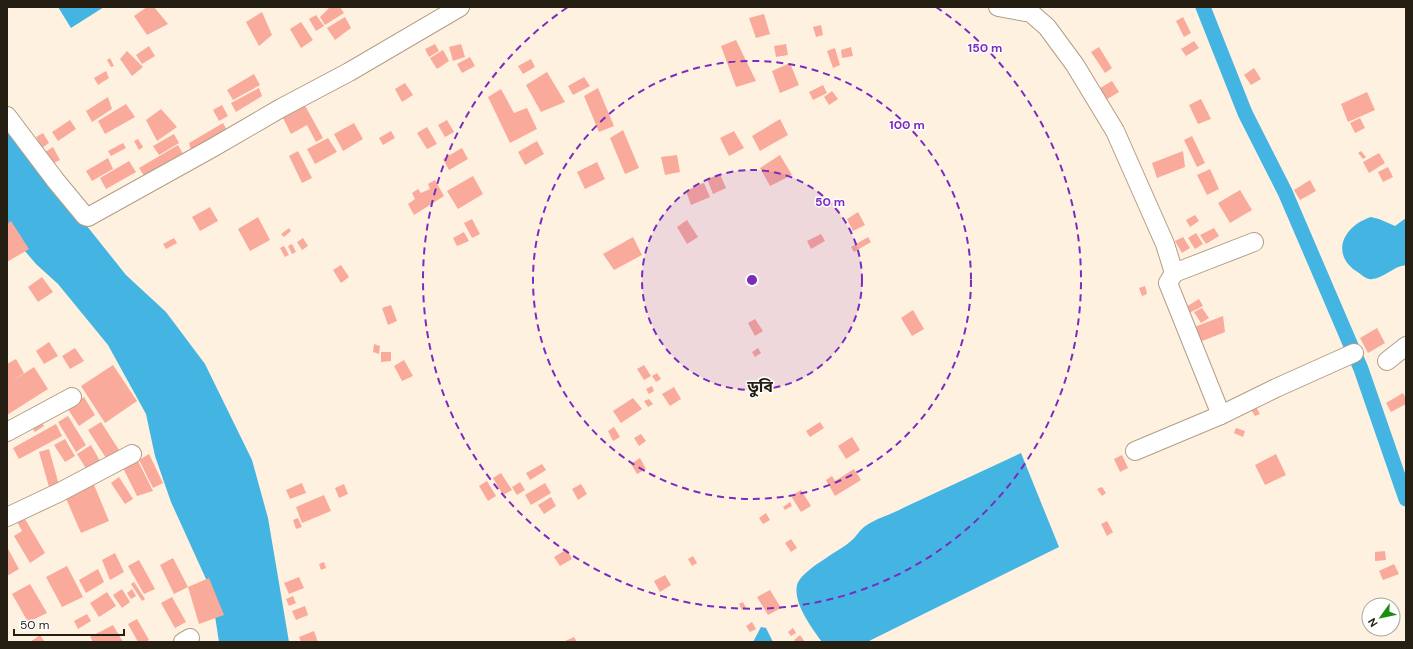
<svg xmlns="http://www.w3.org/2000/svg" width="1413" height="649" viewBox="0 0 1413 649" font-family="'DM Sans','Noto Sans Bengali',sans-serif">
<rect width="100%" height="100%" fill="#fef1e0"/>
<g fill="#44b4e2">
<path d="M58,7H104L71,28Z"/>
<path d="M7,126L126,275L166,312L205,364L252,460L268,518L289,642H219L211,590L171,502L155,456L146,414L108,345L58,284L36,264L7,230Z"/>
<path d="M1371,217L1379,219L1395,226L1406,218V265C1393,266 1381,281 1369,279C1365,278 1362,275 1359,273C1329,255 1343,226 1371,217Z"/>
<path d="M1021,453L1059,547L867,642H822C812,628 793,603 797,585C801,570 840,551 851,541C856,537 859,531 864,527C876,518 891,515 905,507Z"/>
<path d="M761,627L766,628L773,642H753Z"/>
</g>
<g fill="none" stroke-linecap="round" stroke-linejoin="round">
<path stroke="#44b4e2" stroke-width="15" d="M1203,7L1245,113L1285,192L1361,369L1406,499"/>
</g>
<g fill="#f9aa9b">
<path d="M147,7H154L168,24L147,35L134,16Z"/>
<path d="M330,7H340L344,13L325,25L320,17Z"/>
<path d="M262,12L272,35L259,46L246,22Z"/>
<path d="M764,14L770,34L756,38L749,18Z"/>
<path d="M316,15L324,26L316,31L309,19Z"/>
<path d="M345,17L351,28L335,40L327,28Z"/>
<path d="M1183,17L1191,33L1184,37L1176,21Z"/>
<path d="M301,22L313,40L301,48L290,29Z"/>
<path d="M821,25L823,35L816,37L813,27Z"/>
<path d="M736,40L756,81L736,87L721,46Z"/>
<path d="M1194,41L1199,48L1186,56L1181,49Z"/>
<path d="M435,44L439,51L429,57L425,49Z"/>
<path d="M461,44L465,57L453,61L449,47Z"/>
<path d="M786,44L788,55L776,57L774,46Z"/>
<path d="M149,46L155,56L142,64L136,55Z"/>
<path d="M851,47L853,56L842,58L841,50Z"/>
<path d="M1099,47L1112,68L1105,73L1091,52Z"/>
<path d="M835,48L840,65L833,68L827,51Z"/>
<path d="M443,50L449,61L437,69L430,58Z"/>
<path d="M127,51L143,67L132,76L120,59Z"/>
<path d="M470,57L475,66L462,73L457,64Z"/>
<path d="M110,58L114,66L111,67L107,60Z"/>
<path d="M531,59L535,67L523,74L518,66Z"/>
<path d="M790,63L799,85L780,93L772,71Z"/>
<path d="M1254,68L1261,79L1251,85L1244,75Z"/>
<path d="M106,71L109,78L98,85L94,78Z"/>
<path d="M547,72L565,102L541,112L526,85Z"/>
<path d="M254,74L260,85L233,100L227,90Z"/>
<path d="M584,77L590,86L573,95L568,86Z"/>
<path d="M1112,81L1119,92L1104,101L1097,90Z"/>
<path d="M405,83L413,95L402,102L395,89Z"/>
<path d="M823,85L827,93L813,100L809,92Z"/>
<path d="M259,88L262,96L236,112L231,103Z"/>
<path d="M598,88L614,126L599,132L584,96Z"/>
<path d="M501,89L514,113L527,108L537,129L510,143L488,97Z"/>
<path d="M832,91L838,99L829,105L824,97Z"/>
<path d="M1367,92L1375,110L1348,122L1341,104Z"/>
<path d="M108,97L112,109L92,122L86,111Z"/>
<path d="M1201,99L1211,119L1198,124L1189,105Z"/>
<path d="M303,102L323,138L316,142L307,125L291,134L281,114Z"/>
<path d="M126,104L135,117L105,134L98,121Z"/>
<path d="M222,105L228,116L219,121L213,110Z"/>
<path d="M161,109L177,127L157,141L146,120Z"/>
<path d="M1360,118L1365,128L1355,133L1350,123Z"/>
<path d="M780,119L788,135L760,151L752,136Z"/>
<path d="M70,120L76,129L58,141L52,132Z"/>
<path d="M447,120L454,132L445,137L438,125Z"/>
<path d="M223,123L228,132L192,154L189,143Z"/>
<path d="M354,123L363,139L343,151L334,134Z"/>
<path d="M427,127L437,144L427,149L417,133Z"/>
<path d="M623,130L639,168L625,174L610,138Z"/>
<path d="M391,131L395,138L383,145L379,138Z"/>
<path d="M734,131L744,148L729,156L720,138Z"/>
<path d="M43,133L49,143L42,148L36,137Z"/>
<path d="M174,134L179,143L159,155L153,146Z"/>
<path d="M1192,136L1205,163L1197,167L1184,140Z"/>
<path d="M328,138L337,152L315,164L307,149Z"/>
<path d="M138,139L143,147L139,150L134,141Z"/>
<path d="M537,141L544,154L525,165L518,152Z"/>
<path d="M123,143L126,148L111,156L108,151Z"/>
<path d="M178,145L183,154L145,177L139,168Z"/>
<path d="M53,147L60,160L52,164L45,152Z"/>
<path d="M462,148L468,159L449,170L443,159Z"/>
<path d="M298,151L312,178L302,183L289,156Z"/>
<path d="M1183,151L1185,167L1157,178L1152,163Z"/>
<path d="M1361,151L1366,157L1363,159L1358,153Z"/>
<path d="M1379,153L1385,163L1369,173L1363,162Z"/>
<path d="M677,155L680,172L665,175L661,157Z"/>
<path d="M780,155L792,175L770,186L760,168Z"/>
<path d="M108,158L113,169L92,181L86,171Z"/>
<path d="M129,161L136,172L106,189L100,178Z"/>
<path d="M597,162L605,179L585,189L577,172Z"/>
<path d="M1388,167L1393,177L1383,182L1378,172Z"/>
<path d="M1210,169L1219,189L1207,195L1197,175Z"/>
<path d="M720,174L726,188L713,194L707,179Z"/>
<path d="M473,176L483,194L458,209L447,191Z"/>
<path d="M435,180L444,196L414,215L408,204L415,199L412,193L418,189L421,193L430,189L428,184Z"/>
<path d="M1310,180L1316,191L1300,200L1294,190Z"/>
<path d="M704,183L710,197L691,205L686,191Z"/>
<path d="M1240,190L1252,210L1230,223L1218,203Z"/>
<path d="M210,207L218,221L200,231L192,217Z"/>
<path d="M858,212L865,225L853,231L847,219Z"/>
<path d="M1195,215L1199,221L1190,227L1186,220Z"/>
<path d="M258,217L270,240L250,251L238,229Z"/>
<path d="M472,219L480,234L472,238L464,223Z"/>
<path d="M687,220L698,237L687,244L677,227Z"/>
<path d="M11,221L29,249L7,262V224Z"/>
<path d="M289,228L291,231L284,237L281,234Z"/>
<path d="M1214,228L1219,236L1206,244L1200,235Z"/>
<path d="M464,232L469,241L457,246L453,238Z"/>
<path d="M1196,233L1203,244L1195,249L1188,238Z"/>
<path d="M821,234L825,241L811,249L807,241Z"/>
<path d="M633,237L642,255L614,270L603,254Z"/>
<path d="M868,237L871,242L854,252L851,247Z"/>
<path d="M1183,237L1190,248L1182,253L1175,241Z"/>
<path d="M174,238L177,243L166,249L163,244Z"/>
<path d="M303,238L308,246L302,250L297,242Z"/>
<path d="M292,244L296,252L292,254L288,246Z"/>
<path d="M284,246L289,255L285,257L280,248Z"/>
<path d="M341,265L349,277L341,283L333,270Z"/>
<path d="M42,277L53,292L38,302L28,287Z"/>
<path d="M1145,286L1147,294L1142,296L1139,288Z"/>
<path d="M1199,299L1203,306L1189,313L1186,307Z"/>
<path d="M391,305L397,321L388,325L382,308Z"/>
<path d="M1202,308L1209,318L1201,323L1194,312Z"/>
<path d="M913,310L924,329L912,336L901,318Z"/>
<path d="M1223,316L1225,332L1197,343L1192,328Z"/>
<path d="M755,319L763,331L755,336L748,323Z"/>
<path d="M1377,328L1385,343L1368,353L1360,338Z"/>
<path d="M49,342L58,356L44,364L36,351Z"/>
<path d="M374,344L380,346L379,354L373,352Z"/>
<path d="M75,348L84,361L70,369L62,356Z"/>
<path d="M758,348L761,353L755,357L752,352Z"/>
<path d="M381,352H391V361L381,362Z"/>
<path d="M16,359L24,373L11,382L34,367L48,389L7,415V364Z"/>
<path d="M404,360L413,376L402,381L394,366Z"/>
<path d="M113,365L137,401L105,423L81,386Z"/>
<path d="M644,365L651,376L644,380L637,369Z"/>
<path d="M657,373L661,379L656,382L652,376Z"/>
<path d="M652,386L654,391L649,394L646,389Z"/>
<path d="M674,387L681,399L670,406L662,394Z"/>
<path d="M1403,393L1406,399V404L1391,412L1386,403Z"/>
<path d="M84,397L95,415L79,426L67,408Z"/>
<path d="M633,398L642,409L621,423L613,411Z"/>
<path d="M649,399L653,404L648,407L644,401Z"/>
<path d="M1255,405L1260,414L1255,416L1250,408Z"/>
<path d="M68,416L86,445L76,452L58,422Z"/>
<path d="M41,421L44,426L35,432L31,426Z"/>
<path d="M101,422L119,450L106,458L88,430Z"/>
<path d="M820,422L824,428L810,437L806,431Z"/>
<path d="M56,424L62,436L19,459L13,448Z"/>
<path d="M614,427L620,437L613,441L608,431Z"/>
<path d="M1236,428L1245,431L1243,437L1234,433Z"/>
<path d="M641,434L646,441L639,446L634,438Z"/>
<path d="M852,437L860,450L846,459L838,446Z"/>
<path d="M65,439L75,456L65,462L54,445Z"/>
<path d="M91,445L100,461L87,470L77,454Z"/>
<path d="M49,449L59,485L49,487L39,452Z"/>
<path d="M149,454L163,483L153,488L139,460Z"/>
<path d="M1276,454L1286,475L1265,485L1255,465Z"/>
<path d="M1122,455L1128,468L1120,472L1114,459Z"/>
<path d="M136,457L153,491L137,496L122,466Z"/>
<path d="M640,458L646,469L637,474L631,464Z"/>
<path d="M542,464L546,470L530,480L526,473Z"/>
<path d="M854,469L861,480L835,496L826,480L832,476L835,481Z"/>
<path d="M501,473L512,490L503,495L493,478Z"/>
<path d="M119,477L133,499L125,504L111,483Z"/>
<path d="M92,480L109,521L81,533L64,494Z"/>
<path d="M487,481L496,496L488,501L479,486Z"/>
<path d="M520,482L525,490L517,495L512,487Z"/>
<path d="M302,483L306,493L290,499L286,490Z"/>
<path d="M545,483L551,493L531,505L525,495Z"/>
<path d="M344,484L348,494L339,498L335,488Z"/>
<path d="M581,484L587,494L578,500L572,489Z"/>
<path d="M1102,487L1106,493L1102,496L1097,489Z"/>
<path d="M801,490L811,506L801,512L791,496Z"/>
<path d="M324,495L331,511L302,523L296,507Z"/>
<path d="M551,497L556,506L544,514L538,505Z"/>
<path d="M790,502L792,506L785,510L783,507Z"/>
<path d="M766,513L770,520L763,524L759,518Z"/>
<path d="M22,514L45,553L30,563L14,536L22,531L16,520Z"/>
<path d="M298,518L302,527L296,529L293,520Z"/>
<path d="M1107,521L1113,532L1107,536L1101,524Z"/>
<path d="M791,539L797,548L791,552L785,543Z"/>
<path d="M7,547L19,569L7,576Z"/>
<path d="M567,549L572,559L560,566L554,557Z"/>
<path d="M1385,551L1386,560L1375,561V552Z"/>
<path d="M115,553L124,572L110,580L102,560Z"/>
<path d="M693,556L697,563L692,566L688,559Z"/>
<path d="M173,558L188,587L174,594L160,565Z"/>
<path d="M139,560L155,589L144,594L128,566Z"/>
<path d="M324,562L326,568L321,570L319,564Z"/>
<path d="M1394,564L1399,574L1383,580L1379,571Z"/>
<path d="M67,566L83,597L62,607L46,577Z"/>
<path d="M98,569L104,582L86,593L79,580Z"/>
<path d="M665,575L671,585L660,592L654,581Z"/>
<path d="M299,577L304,588L289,594L284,583Z"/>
<path d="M209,578L224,615L199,624L188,587Z"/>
<path d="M134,582L145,599L142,601L131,584Z"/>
<path d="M30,584L47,613L28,622L12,594Z"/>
<path d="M122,589L130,602L122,608L113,595Z"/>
<path d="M132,589L136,596L131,599L127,593Z"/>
<path d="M770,590L781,608L768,615L757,597Z"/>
<path d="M107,592L116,606L99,617L90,603Z"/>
<path d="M293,596L296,603L289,606L286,599Z"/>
<path d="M172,597L186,622L175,628L161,603Z"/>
<path d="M743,602L746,608L742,610L739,604Z"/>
<path d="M305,606L308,615L296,620L292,611Z"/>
<path d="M87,614L91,621L78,629L74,621Z"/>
<path d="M137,619L149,640L146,642H138L128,624Z"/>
<path d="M752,622L756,629L750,632L746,626Z"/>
<path d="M113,625L123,642H93L90,637Z"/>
<path d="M793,628L796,633L791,636L788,632Z"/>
<path d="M314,631L318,642H301L299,637Z"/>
<path d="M40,635L44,641L42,642H30Z"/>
<path d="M800,635L805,642H796L794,640Z"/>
<path d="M574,637L577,642H563Z"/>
</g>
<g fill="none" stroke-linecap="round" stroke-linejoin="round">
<g stroke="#b29e84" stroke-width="20">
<g id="minor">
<path d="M998,7L1031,13L1047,27L1075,65L1115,131L1165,244L1174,273"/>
<path d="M7,116L56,181L85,216L88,217L214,147L281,108L349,72L460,7"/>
<path d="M1387,361L1406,346"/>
<path d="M1221,415L1168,283L1174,273L1254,242"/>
<path d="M7,432L72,397"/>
<path d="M1135,451L1221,415L1276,388L1354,353"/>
<path d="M7,517L60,492L132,454"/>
<path d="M183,642L190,638"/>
</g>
</g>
<use href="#minor" stroke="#fff" stroke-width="18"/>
</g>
<circle cx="752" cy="280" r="110" fill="#7b2cbf" fill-opacity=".12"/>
<g fill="none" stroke="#7b2cbf" stroke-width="2" stroke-dasharray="7 5">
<circle cx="752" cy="280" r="110"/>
<circle cx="752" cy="280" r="219"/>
<path d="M936 7A329 329 0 1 1 568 7"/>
</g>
<g text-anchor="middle" stroke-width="3" stroke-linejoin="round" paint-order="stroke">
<g font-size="16" font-weight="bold" fill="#251e13" stroke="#fff">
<text x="760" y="392">ডুবি</text>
</g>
</g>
<circle cx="752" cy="280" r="6" fill="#7b2cbf" stroke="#fff" stroke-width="2"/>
<g font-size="12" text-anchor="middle" font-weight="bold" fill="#7b2cbf" stroke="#fff" stroke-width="3" stroke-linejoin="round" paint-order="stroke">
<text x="985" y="52">150 m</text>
<text x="907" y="129">100 m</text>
<text x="830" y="206">50 m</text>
</g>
<rect width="1413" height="649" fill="none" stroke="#251e13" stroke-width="16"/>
<g transform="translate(1381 617) rotate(237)"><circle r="19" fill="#ffffff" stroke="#a8a5a1"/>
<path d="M0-3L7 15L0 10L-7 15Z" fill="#1c8e15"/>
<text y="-6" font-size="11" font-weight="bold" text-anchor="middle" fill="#251e13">N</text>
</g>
<path d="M14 629v6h110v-6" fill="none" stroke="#251e13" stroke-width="2"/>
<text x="20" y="629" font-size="12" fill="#251e13" stroke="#ffffff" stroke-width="3" paint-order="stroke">50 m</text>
</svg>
